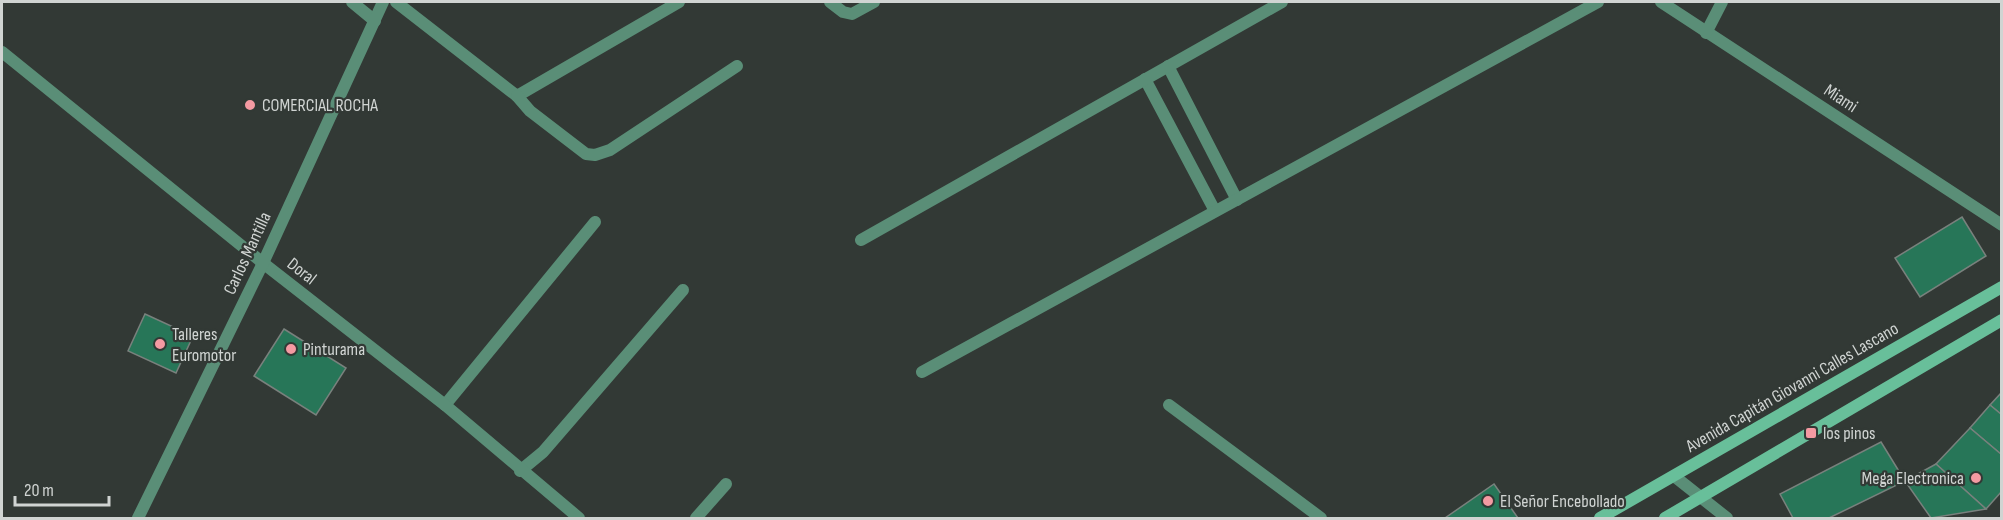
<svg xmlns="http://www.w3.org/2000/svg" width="2003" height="520" viewBox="0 0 2003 520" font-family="'Sofia Sans Condensed',sans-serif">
<rect width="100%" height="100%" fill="#323935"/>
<g fill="#277658" stroke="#79817d" stroke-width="1.5">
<path d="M1962,217L1986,256L1920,297L1895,258Z"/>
<path d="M145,314L193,336L176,373L128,351Z"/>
<path d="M284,329L346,368L316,415L254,376Z"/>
<path d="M2002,392V415L1990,405Z"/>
<path d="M1990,405L2002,415V455L1970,428Z"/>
<path d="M1970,428L2002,455V491L1986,509L1936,464Z"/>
<path d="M1881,442L1905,481L1829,518H1793L1780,494Z"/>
<path d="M1936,464L1986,509L1931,518L1905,481Z"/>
<path d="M1494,484L1518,518H1445Z"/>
</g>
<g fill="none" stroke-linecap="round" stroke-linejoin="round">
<g stroke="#5a8e77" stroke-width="12">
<path d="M352,2L375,21"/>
<path d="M445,405L595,222"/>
<path d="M1169,405L1321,518"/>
<path d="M520,471L543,452L683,290"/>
<path d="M696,518L726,484"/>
</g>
<g stroke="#5a8e77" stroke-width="12">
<path d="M396,2L517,96L679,2"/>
<path d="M830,2L843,12L852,14L874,2"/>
<path d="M1661,2L2002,225"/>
<path d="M1706,33L1722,2"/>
<path d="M2,52L263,263L445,405L579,518"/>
<path d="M1168,66L1237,200"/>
<path d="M1145,79L1215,211"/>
<path d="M517,96L530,111L586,154L595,155L610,150L737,66"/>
<path d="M861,240L1282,2"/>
<path d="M922,372L1598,2"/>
<path d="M1674,476L1727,518"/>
</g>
<path stroke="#5a8e77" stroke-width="12" d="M138,518L263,263L383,2"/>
<g stroke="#68bf9a" stroke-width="12">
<path d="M1600,518L2002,287"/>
<path d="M1665,518L2002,320"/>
</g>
</g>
<g fill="#f49aa2" stroke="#323935" stroke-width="2">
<circle cx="250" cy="105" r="6"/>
<circle cx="160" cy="344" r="6"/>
<circle cx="291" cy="349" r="6"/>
<rect x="1805" y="427" width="12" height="12" rx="3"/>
<circle cx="1976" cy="478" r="6"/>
<circle cx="1488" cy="501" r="6"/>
</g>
<g text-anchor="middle" stroke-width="4.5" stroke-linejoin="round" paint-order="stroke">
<g font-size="18" fill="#d0d4d2" stroke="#323935">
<text transform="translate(1841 98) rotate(33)" y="6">Miami</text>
<text transform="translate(247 253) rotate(-65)" y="6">Carlos Mantilla</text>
<text transform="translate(302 271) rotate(38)" y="6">Doral</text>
<text transform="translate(1792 387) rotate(-30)" y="6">Avenida Capitán Giovanni Calles Lascano</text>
</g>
<g font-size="18" fill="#d0d4d2" stroke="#323935" text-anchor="start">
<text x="262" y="111">COMERCIAL ROCHA</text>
<text x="172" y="340">Talleres<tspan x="172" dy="21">Euromotor</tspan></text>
<text x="303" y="355">Pinturama</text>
<text x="1823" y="439">los pinos</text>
<text x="1964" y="484" text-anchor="end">Mega Electronica</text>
<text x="1500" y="507">El Señor Encebollado</text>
</g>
</g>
<rect width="2003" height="520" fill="none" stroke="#d0d4d2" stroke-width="6"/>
<path d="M15 496v9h94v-9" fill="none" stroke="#d0d4d2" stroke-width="3"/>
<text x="24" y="496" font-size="18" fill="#d0d4d2" stroke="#323935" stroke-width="4.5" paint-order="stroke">20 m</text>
</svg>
